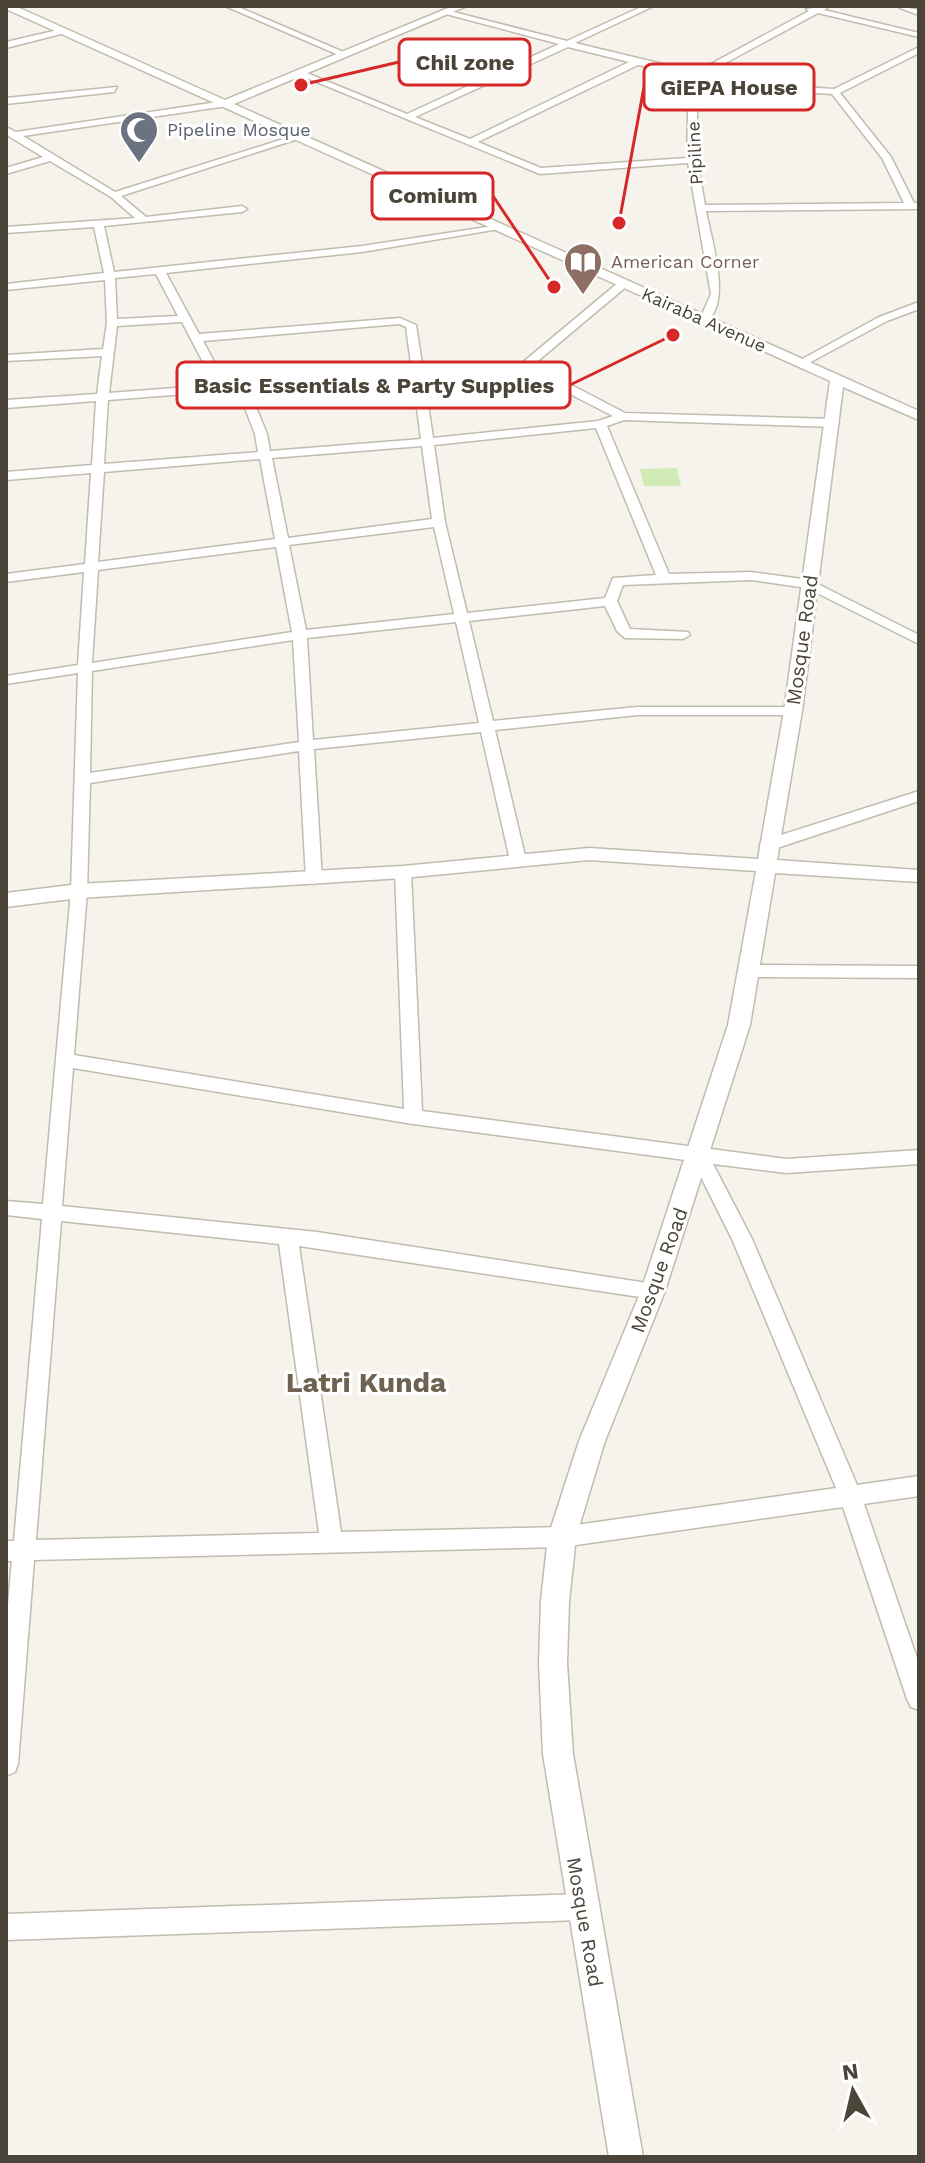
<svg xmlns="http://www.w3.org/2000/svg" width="925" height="2163" viewBox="0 0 925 2163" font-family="'Work Sans',sans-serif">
<rect width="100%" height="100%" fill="#f6f3ec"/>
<path fill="#d2eab5" d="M677,468L681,486H644L640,469Z"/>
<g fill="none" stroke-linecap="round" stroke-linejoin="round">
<g stroke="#c2bbae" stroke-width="3">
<g id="minor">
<path d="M225,6H236L348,54L341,56Z"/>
<path d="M643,6H654L575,43L696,72L809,11L806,9L829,6L824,10L919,33V37L818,13L705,74L785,86L834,89L919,47V53L840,93L891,157L914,203H919V209L706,211C711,238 733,306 705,322L700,319L711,294L688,163L540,174L295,73L302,71L407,114L559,44L446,14V10L567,41ZM568,47L629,62L470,139L415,117ZM638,65L689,76L687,158L541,168L478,142ZM697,78L785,91L832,94L882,158L904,203L705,205L697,160Z"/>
<path d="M899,6L919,10V15L900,8Z"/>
<path d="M62,29L65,33L6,48V42Z"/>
<path d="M117,87L114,92L6,104V98Z"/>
<path d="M224,101L227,106L23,136L115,192L296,135L304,137L121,196L146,217L242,206L247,209L242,212L104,226L114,272L362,246L500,225L505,228L362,252L166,273L199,334L400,318L416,325L423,370L522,363L619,282H627V286L533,365L625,413L833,419L839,423L833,427L624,420L607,426L669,574L751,572L810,580L919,635V644L807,588L751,580L623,585L617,601L630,629L688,632L690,635L683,639L625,638L617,631L605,606L469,621L493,721L637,707H793L800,711L793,715H637L495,730L526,860L518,865L510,860L481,732L314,749L322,879L314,884L306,879L299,751L90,783L87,891L74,1055L404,1109L395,872L403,867L411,872L422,1111L786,1159L919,1150V1164L786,1173L713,1164L752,1239L857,1485L919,1476V1496L864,1504L919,1664V1710L911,1707L907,1699L843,1507L562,1547L34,1560L18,1764L15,1772L6,1776V1626L12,1561H6V1541H14L42,1219L6,1215V1201L43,1204L71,891L78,673L6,684V676L78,665L84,572L6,582V574L85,564L91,473L6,480V472L92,465L96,401L6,408V400L97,394L102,356L6,361V355L103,349L107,323L105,280L6,290V284L104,273L94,227L6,233V227L135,218L111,197L50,161L6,174V168L43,157L10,137L6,134V127L16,132ZM156,274L178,316L117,319L115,278ZM182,322L215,385L109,393L117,326ZM399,324L406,327L412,371L226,384L203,341ZM523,370L613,416L598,421L433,438L424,377ZM413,378L421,439L270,451L267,434L249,390ZM238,390L255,434L258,452L104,464L108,400ZM596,428L656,575L613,578L605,598L467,613L445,522L434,445ZM422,446L432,519L288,538L272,458ZM260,459L275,539L98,562L104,472ZM434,527L454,614L306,630L289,545ZM276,547L292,632L92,663L98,570ZM456,622L479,723L313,740L307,638ZM293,640L299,742L90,773L92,671ZM73,1068L413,1124L693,1161L732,1239L836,1488L562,1527L341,1532L299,1246L653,1299L660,1297L663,1291L660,1285L317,1232L62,1206ZM61,1221L279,1244L319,1533L36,1540Z"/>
<path d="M919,302V309L887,321L805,365L795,363L879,317Z"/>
<path d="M919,791V801L774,849H762L760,845L762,841Z"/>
<path d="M749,965L919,966V978L749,977L741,971Z"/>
<path d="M582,1894L591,1898L595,1907L591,1916L582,1920L6,1940V1914Z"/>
</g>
</g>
<g stroke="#c2bbae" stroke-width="3">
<path id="tertiary" d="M6,6H15L225,100L453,6H467L234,104L919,411V420L843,387L802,711L777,860L919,870V882L775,873L750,1025L665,1291L605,1441L576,1537L569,1601L567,1663L573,1754L643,2157H609L543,1754L539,1663L541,1601L548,1537L579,1441L641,1291L728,1025L756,871L589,860L403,878L79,898L6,907V893L79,884L403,866L589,848L758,859L784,711L830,381L6,9Z"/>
</g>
<use href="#minor" fill="#fff" fill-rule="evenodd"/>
<use href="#tertiary" fill="#fff" fill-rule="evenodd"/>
</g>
<defs>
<g id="mosque-pin" transform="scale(2)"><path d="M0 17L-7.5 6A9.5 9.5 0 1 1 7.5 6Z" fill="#6b7280" stroke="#fff"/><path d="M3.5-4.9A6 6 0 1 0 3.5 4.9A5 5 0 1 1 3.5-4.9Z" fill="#fff"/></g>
<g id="library-pin" transform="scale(2)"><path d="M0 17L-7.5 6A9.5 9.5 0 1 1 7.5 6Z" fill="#8d6e63" stroke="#fff"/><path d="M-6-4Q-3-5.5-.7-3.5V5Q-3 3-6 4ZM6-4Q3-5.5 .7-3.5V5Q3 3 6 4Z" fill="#fff"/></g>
</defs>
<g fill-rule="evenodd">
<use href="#mosque-pin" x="139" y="130"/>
<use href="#library-pin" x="583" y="262"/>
</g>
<g text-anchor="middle" stroke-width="6" stroke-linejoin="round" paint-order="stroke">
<g font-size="18" fill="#5b616d" stroke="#fff" text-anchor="start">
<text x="167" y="136">Pipeline Mosque</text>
</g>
<g font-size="18" fill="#4b4439" stroke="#fff">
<text transform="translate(695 153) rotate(-93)" y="6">Pipiline</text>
<text transform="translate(704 320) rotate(24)" y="6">Kairaba Avenue</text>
</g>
<g font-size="18" fill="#785e54" stroke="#fff" text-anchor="start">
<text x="611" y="268">American Corner</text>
</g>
<g font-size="20" fill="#4b4439" stroke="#fff">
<text transform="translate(802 640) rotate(-82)" y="7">Mosque Road</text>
<text transform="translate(659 1270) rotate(-70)" y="7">Mosque Road</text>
<text transform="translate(585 1922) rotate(80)" y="7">Mosque Road</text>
</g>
<g font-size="28" font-weight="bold" fill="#6e6250" stroke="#fff">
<text x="366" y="1392">Latri Kunda</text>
</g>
</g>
<path fill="none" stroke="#d62828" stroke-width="3" d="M301 85L399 62M619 223L644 87M554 287L493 196M673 335L570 385"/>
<g fill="#d62828" stroke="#fff" stroke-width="3">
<circle cx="301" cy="85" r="8"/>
<circle cx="619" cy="223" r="8"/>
<circle cx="554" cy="287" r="8"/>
<circle cx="673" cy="335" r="8"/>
</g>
<g fill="#fff" stroke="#d62828" stroke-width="3">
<rect x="399" y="39" width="131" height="46" rx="8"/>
<rect x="644" y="64" width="170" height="46" rx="8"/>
<rect x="372" y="173" width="121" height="46" rx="8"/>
<rect x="177" y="362" width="393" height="46" rx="8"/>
</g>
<g font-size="22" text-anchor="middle" font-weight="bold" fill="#4b4439">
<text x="465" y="70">Chil zone</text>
<text x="729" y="95">GiEPA House</text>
<text x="433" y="203">Comium</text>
<text x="374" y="393">Basic Essentials &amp; Party Supplies</text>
</g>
<rect width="925" height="2163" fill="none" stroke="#4b4439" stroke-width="16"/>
<g transform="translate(853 2091) rotate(352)" stroke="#ffffff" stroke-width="6" paint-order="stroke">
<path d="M0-6L14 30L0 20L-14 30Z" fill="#4b4439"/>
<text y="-12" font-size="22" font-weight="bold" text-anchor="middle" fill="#4b4439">N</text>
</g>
</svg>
